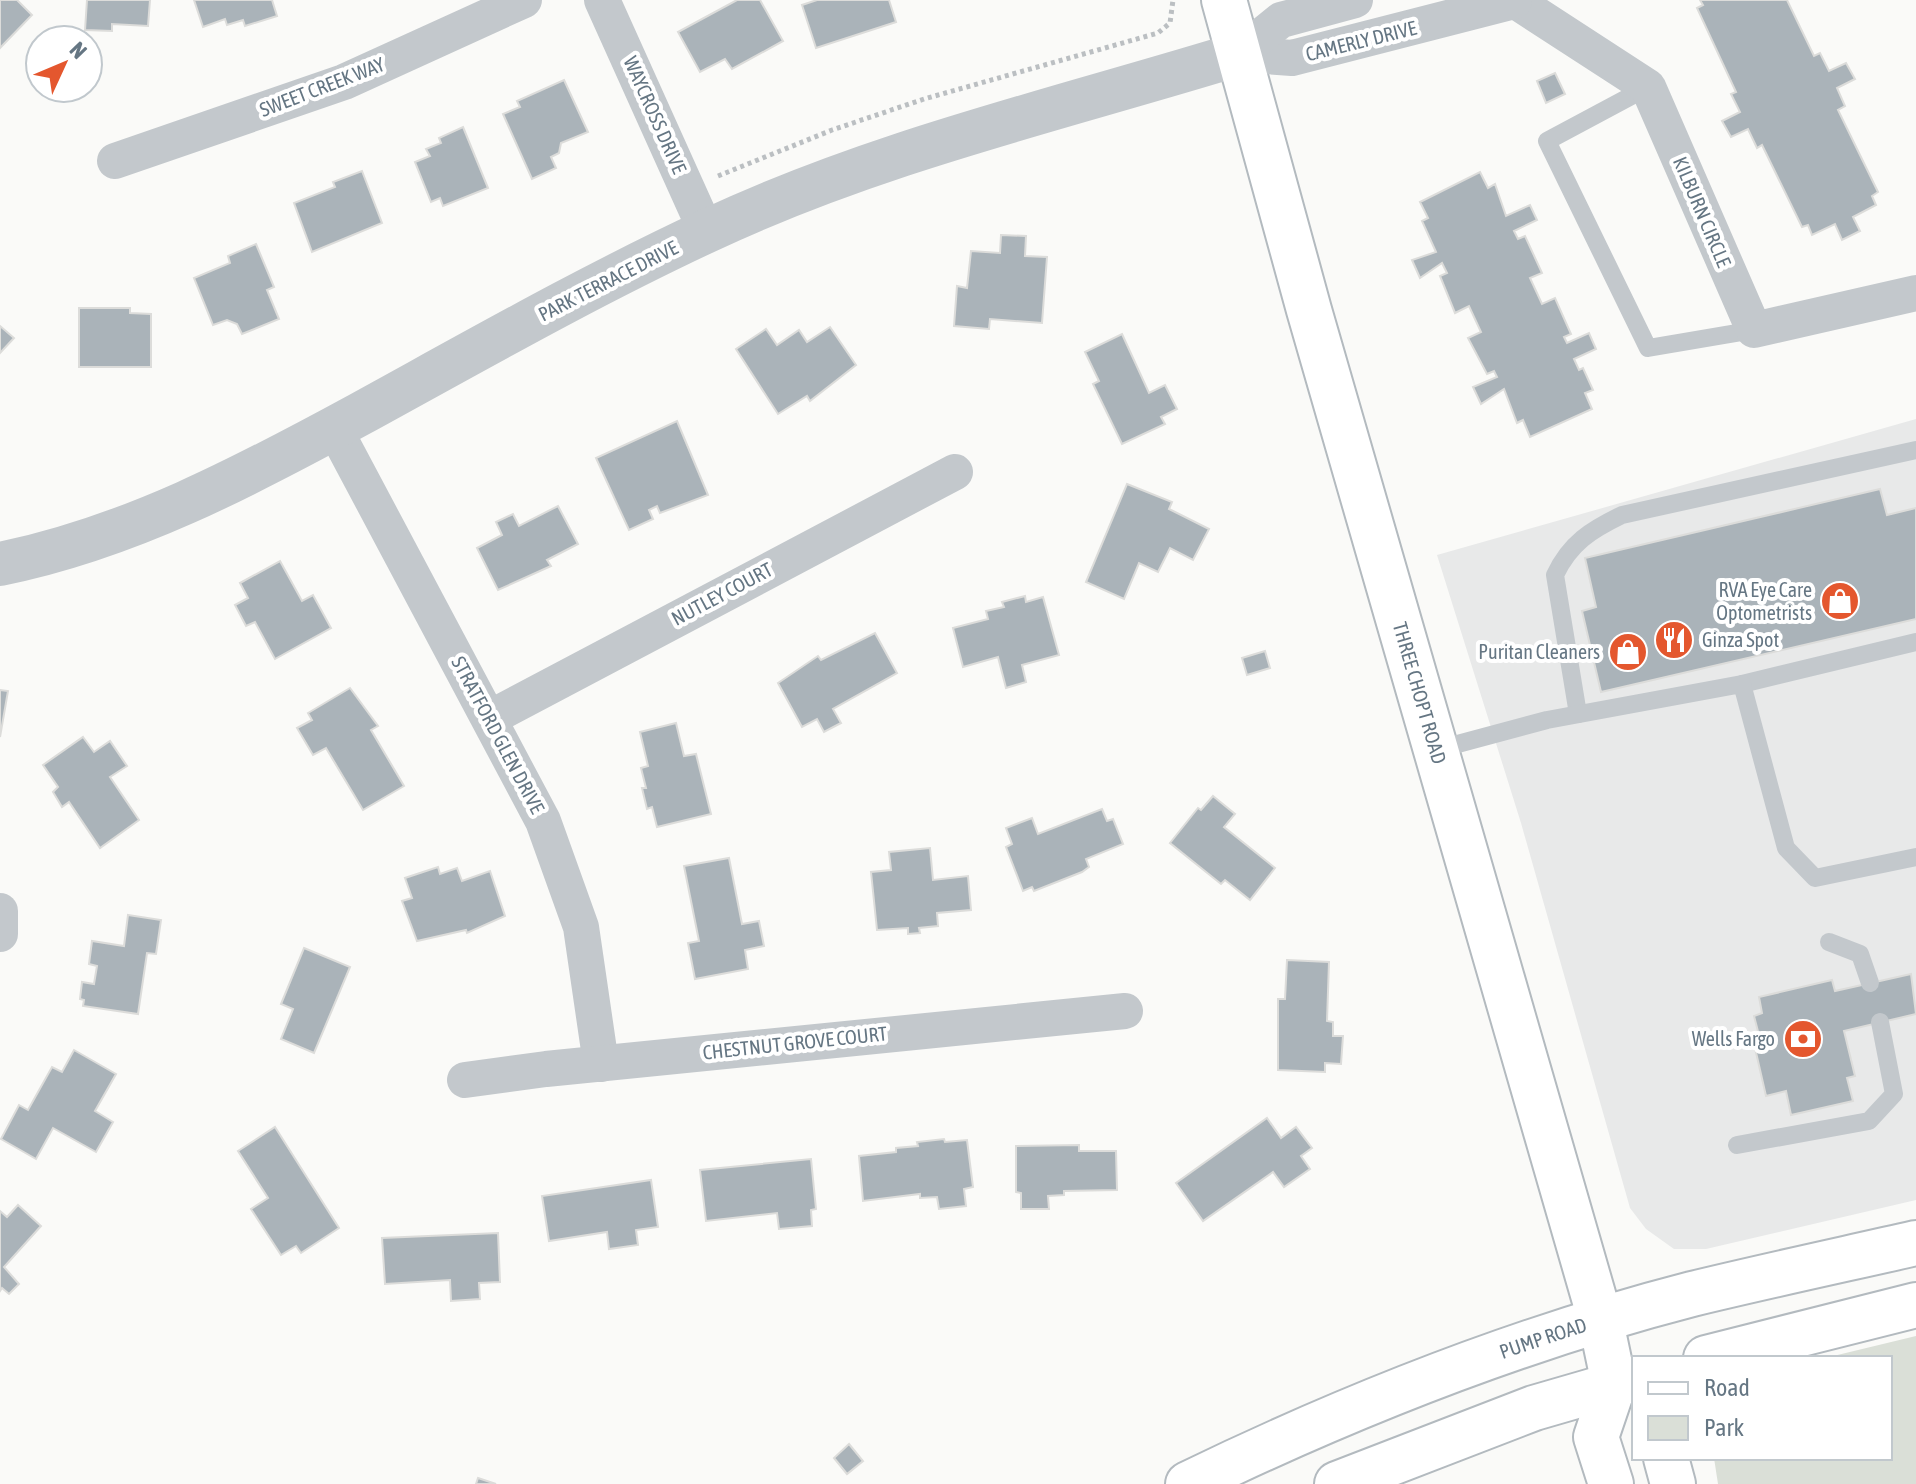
<svg xmlns="http://www.w3.org/2000/svg" width="1916" height="1484" viewBox="0 0 1916 1484" font-family="'Asap Condensed',sans-serif">
<rect width="100%" height="100%" fill="#fafaf8"/>
<path fill="#e8e9e9" d="M1916,419V1200L1706,1249H1674L1646,1229L1630,1208L1521,823L1437,555Z"/>
<path fill="#dadfd7" d="M1916,1336V1484H1718L1714,1458H1890V1358H1825Z"/>
<g fill="#aab3b9" stroke="#dcdcda" stroke-width="2">
<path d="M0,0H17L32,15L0,48Z"/>
<path d="M87,0H150L148,26L112,24V31L85,30Z"/>
<path d="M194,0H272L277,16L245,26L243,20L227,25L225,19L203,27Z"/>
<path d="M737,0H760L783,41L732,69L725,59L700,72L678,32Z"/>
<path d="M817,0H889L896,22L816,48L802,5Z"/>
<path d="M1700,0H1787L1814,56L1820,53L1829,71L1846,63L1855,79L1837,88L1845,106L1838,110L1878,192L1872,196L1876,205L1853,217L1860,231L1842,240L1835,224L1812,235L1808,225L1802,227L1762,145L1757,148L1748,129L1731,137L1722,121L1740,112L1731,94L1736,92L1697,8L1703,5Z"/>
<path d="M1555,73L1565,94L1546,103L1537,81Z"/>
<path d="M564,80L588,132L561,143L559,153L551,157L556,168L532,179L503,114L520,107L517,101Z"/>
<path d="M463,127L488,188L443,206L440,198L431,202L415,162L430,156L426,149L441,143L439,138Z"/>
<path d="M362,171L382,223L312,252L294,203L335,187L333,182Z"/>
<path d="M1480,172L1488,188L1495,184L1506,216L1530,205L1537,220L1514,231L1518,239L1525,236L1542,273L1530,278L1542,304L1555,298L1571,334L1564,337L1567,343L1589,333L1596,349L1574,359L1579,370L1583,368L1593,390L1585,393L1592,409L1530,437L1523,420L1517,423L1504,389L1481,404L1473,387L1497,377L1494,371L1487,374L1468,338L1481,332L1469,306L1455,313L1440,276L1447,273L1442,263L1420,278L1412,260L1436,252L1422,221L1428,218L1420,202Z"/>
<path d="M1001,235L1026,236L1025,256L1047,257L1042,323L990,319L989,329L954,326L957,286L967,288L971,251L1000,253Z"/>
<path d="M256,244L274,287L267,290L279,319L242,334L237,324L227,320L213,325L194,278L230,263L228,256Z"/>
<path d="M79,308H130V313L151,314V367H79Z"/>
<path d="M0,326L14,338L0,353Z"/>
<path d="M830,327L856,365L810,401L807,396L778,414L736,349L766,329L777,345L799,330L807,342Z"/>
<path d="M1122,334L1149,393L1165,385L1177,409L1161,417L1165,424L1122,444L1093,384L1099,381L1085,352Z"/>
<path d="M677,421L708,495L660,513L657,506L649,510L653,519L629,530L596,458Z"/>
<path d="M1127,484L1172,502L1169,509L1209,529L1193,560L1170,548L1158,572L1139,563L1124,599L1086,582Z"/>
<path d="M1880,489L1887,515L1916,508V619L1601,692L1582,611L1596,607L1585,558Z"/>
<path d="M558,506L578,544L547,560L551,566L498,590L477,548L502,535L496,522L513,514L519,526Z"/>
<path d="M280,561L302,601L313,595L331,628L275,659L255,622L246,626L235,605L248,598L240,583Z"/>
<path d="M1025,596L1026,602L1043,597L1059,655L1022,665L1026,682L1006,688L998,657L963,667L953,628L988,619L986,611L1004,607L1002,602Z"/>
<path d="M875,633L897,673L833,709L841,723L824,732L817,719L802,727L778,683L818,656L821,660Z"/>
<path d="M1265,651L1270,668L1247,675L1242,658Z"/>
<path d="M350,688L378,726L371,730L404,786L363,810L326,748L313,755L297,728L312,720L308,713Z"/>
<path d="M0,690L8,691L0,737Z"/>
<path d="M676,723L684,756L696,754L711,814L657,827L652,807L647,809L642,788H646L641,768L648,766L640,732Z"/>
<path d="M83,737L94,752L110,741L127,766L110,777L139,820L100,848L69,802L62,807L53,792L58,787L43,765Z"/>
<path d="M1213,796L1235,814L1224,827L1275,868L1250,900L1225,880L1221,884L1170,843L1198,808L1201,810Z"/>
<path d="M1102,809L1107,821L1113,819L1123,844L1086,859L1089,867L1082,872L1034,891L1032,887L1023,891L1006,847L1012,844L1006,828L1032,818L1038,834Z"/>
<path d="M930,848L933,880L968,876L971,910L937,913L938,926L919,928L920,933L908,934V928L877,930L871,872L891,870L889,852Z"/>
<path d="M729,858L742,924L759,921L764,946L745,950L748,969L695,979L688,943L699,941L684,866Z"/>
<path d="M438,867L440,874L457,868L462,881L490,871L505,916L467,933L466,930L417,941L402,901L412,898L405,878Z"/>
<path d="M128,915L161,920L156,954L147,953L138,1014L83,1006L84,1000L80,999L82,982L94,984L97,966L89,964L92,941L124,946Z"/>
<path d="M304,948L350,967L314,1053L281,1039L293,1009L281,1004Z"/>
<path d="M1287,960L1329,962L1327,1021L1333,1022V1036H1343L1341,1064L1325,1063V1072L1278,1070V999H1285Z"/>
<path d="M1911,974L1916,1014L1844,1031L1855,1076L1847,1078L1853,1101L1791,1115L1786,1091L1766,1096L1755,1048L1762,1047L1754,1016L1762,1013L1759,997L1832,980L1835,991Z"/>
<path d="M74,1050L116,1074L95,1111L113,1122L96,1152L53,1128L36,1159L1,1139L19,1105L28,1110L52,1067L62,1072Z"/>
<path d="M1267,1118L1281,1138L1296,1127L1312,1148L1301,1156L1310,1169L1284,1187L1273,1172L1203,1221L1176,1183Z"/>
<path d="M275,1127L339,1228L301,1253L296,1246L281,1255L251,1209L268,1198L238,1151Z"/>
<path d="M944,1139L945,1142L967,1140L973,1187L964,1189L966,1206L939,1209L937,1197L920,1198V1194L863,1201L859,1156L896,1152V1148L918,1146L917,1142Z"/>
<path d="M1079,1145V1151H1116L1117,1190L1064,1191V1195L1048,1196L1049,1209H1021V1193L1016,1192V1146Z"/>
<path d="M811,1159L816,1209L811,1210L812,1226L779,1229L777,1213L706,1221L700,1170Z"/>
<path d="M651,1180L658,1227L636,1230L638,1245L609,1249L607,1232L549,1241L542,1196Z"/>
<path d="M18,1205L41,1226L4,1267L19,1284L9,1294L2,1288L0,1291V1211L7,1217Z"/>
<path d="M498,1233L500,1282L479,1283L480,1299L451,1301L450,1280L385,1284L382,1238Z"/>
<path d="M849,1444L863,1461L847,1474L834,1458Z"/>
<path d="M478,1478L496,1484H476Z"/>
</g>
<g fill="none" stroke-linecap="round" stroke-linejoin="round">
<g stroke="#b3babf" stroke-width="48">
<g id="secondary">
<path id="s1" d="M1224,0L1309,310L1601,1322L1614,1384L1596,1437L1611,1484"/>
<path d="M1706,1358L1916,1305"/>
<path d="M1666,1458L1673,1484"/>
<path id="s2" d="M1188,1484C1349,1406 1518,1339 1692,1294C1766,1276 1841,1260 1916,1243"/>
<path d="M1337,1484L1534,1408L1634,1379"/>
</g>
</g>
<path stroke="#bbbfc2" stroke-width="5" stroke-dasharray="4 4" stroke-linecap="butt" d="M718,176L832,130L924,99L1158,33L1170,23L1173,0"/>
<g stroke="#c3c8cc" stroke-width="18">
<path d="M1648,87L1547,141L1648,348L1754,330"/>
<path d="M1742,684L1916,642"/>
<path d="M1578,714L1555,575C1570,543 1591,530 1622,515L1916,450"/>
<path d="M1439,749L1547,720L1742,684L1786,848L1815,878L1916,857"/>
<path d="M1829,942L1860,954L1870,983"/>
<path d="M1737,1145L1869,1121L1894,1094L1880,1022"/>
</g>
<g stroke="#c3c8cc" stroke-width="36">
<path d="M602,0L706,231"/>
<path d="M1514,0L1648,87L1754,330L1916,293"/>
<path d="M1239,54L1292,58L1514,1"/>
<path d="M1239,54L1281,20L1355,0"/>
<path d="M115,161L344,82L524,0"/>
<path d="M334,428L543,821L581,927L601,1064"/>
<path d="M490,718L955,472"/>
<path d="M0,911V934"/>
<path d="M465,1080L546,1069L1125,1011"/>
</g>
<path stroke="#c3c8cc" stroke-width="44" d="M0,564C129,538 246,476 360,414C475,351 589,286 707,231C877,151 1060,109 1239,54"/>
<use href="#secondary" stroke="#fff" stroke-width="44"/>
</g>
<defs>
<g id="shop-disc" transform="scale(2)"><circle r="9.5" fill="#e4572e" stroke="#fff"/><path d="M-5-2.5h2.3a2.7 3.5 0 0 1 5.4 0H5L5.5 6h-11ZM-1.5-2.5h3a1.5 2.3 0 0 0-3 0Z" fill="#fff"/></g>
<g id="restaurant-disc" transform="scale(2)"><circle r="9.5" fill="#e4572e" stroke="#fff"/><path d="M-5-6h1v4h1v-4h1v4h1v-4h1v5L-1.5 .5V6h-2V.5L-5-1ZM5-6V6H3V1.5H1.5Q1.5-4 5-6Z" fill="#fff"/></g>
<g id="bank-disc" transform="scale(2)"><circle r="9.5" fill="#e4572e" stroke="#fff"/><path d="M-6-4H6V4H-6ZM0-2.3a2.3 2.3 0 1 0 0 4.6a2.3 2.3 0 1 0 0-4.6Z" fill="#fff"/></g>
</defs>
<g fill-rule="evenodd">
<use href="#shop-disc" x="1840" y="601"/>
<use href="#restaurant-disc" x="1674" y="640"/>
<use href="#shop-disc" x="1628" y="652"/>
<use href="#bank-disc" x="1803" y="1039"/>
</g>
<g text-anchor="middle" stroke-width="8" stroke-linejoin="round" paint-order="stroke">
<g font-size="20" fill="#657683" stroke="#fff">
<text transform="translate(1361 41) rotate(-14)" y="7">CAMERLY DRIVE</text>
<text transform="translate(322 87) rotate(-21)" y="7">SWEET CREEK WAY</text>
<text transform="translate(655 115) rotate(66)" y="7">WAYCROSS DRIVE</text>
<text transform="translate(1702 212) rotate(67)" y="7">KILBURN CIRCLE</text>
<text transform="translate(608 281) rotate(-27)" y="7">PARK TERRACE DRIVE</text>
<text transform="translate(722 594) rotate(-28)" y="7">NUTLEY COURT</text>
<text dy="7" stroke="none"><textPath href="#s1" startOffset="720">THREE CHOPT ROAD</textPath></text>
<text transform="translate(498 735) rotate(62)" y="7">STRATFORD GLEN DRIVE</text>
<text transform="translate(795 1043) rotate(-6)" y="7">CHESTNUT GROVE COURT</text>
<text dy="7" stroke="none"><textPath href="#s2" startOffset="384">PUMP ROAD</textPath></text>
</g>
<g font-size="20" fill="#657683" stroke="#fff" text-anchor="end">
<text x="1812" y="597">RVA Eye Care<tspan x="1812" dy="23">Optometrists</tspan></text>
<text x="1702" y="647" text-anchor="start">Ginza Spot</text>
<text x="1600" y="659">Puritan Cleaners</text>
<text x="1775" y="1046">Wells Fargo</text>
</g>
</g>
<rect x="1632" y="1356" width="260" height="104" fill="#ffffff" stroke="#c1c8cd" stroke-width="2"/>
<rect x="1648" y="1382" width="40" height="12" fill="#ffffff" stroke="#c1c8cd" stroke-width="2"/>
<text x="1704" y="1396" font-size="24" fill="#657683">Road</text>
<rect x="1648" y="1416" width="40" height="24" fill="#dadfd7" stroke="#c1c8cd" stroke-width="2"/>
<text x="1704" y="1436" font-size="24" fill="#657683">Park</text>
<g transform="translate(64 64) rotate(46)"><circle r="38" fill="#ffffff" stroke="#c1c8cd" stroke-width="2"/>
<path d="M0-6L14 30L0 20L-14 30Z" fill="#e4572e"/>
<text y="-12" font-size="22" font-weight="bold" text-anchor="middle" fill="#657683">N</text>
</g>
</svg>
